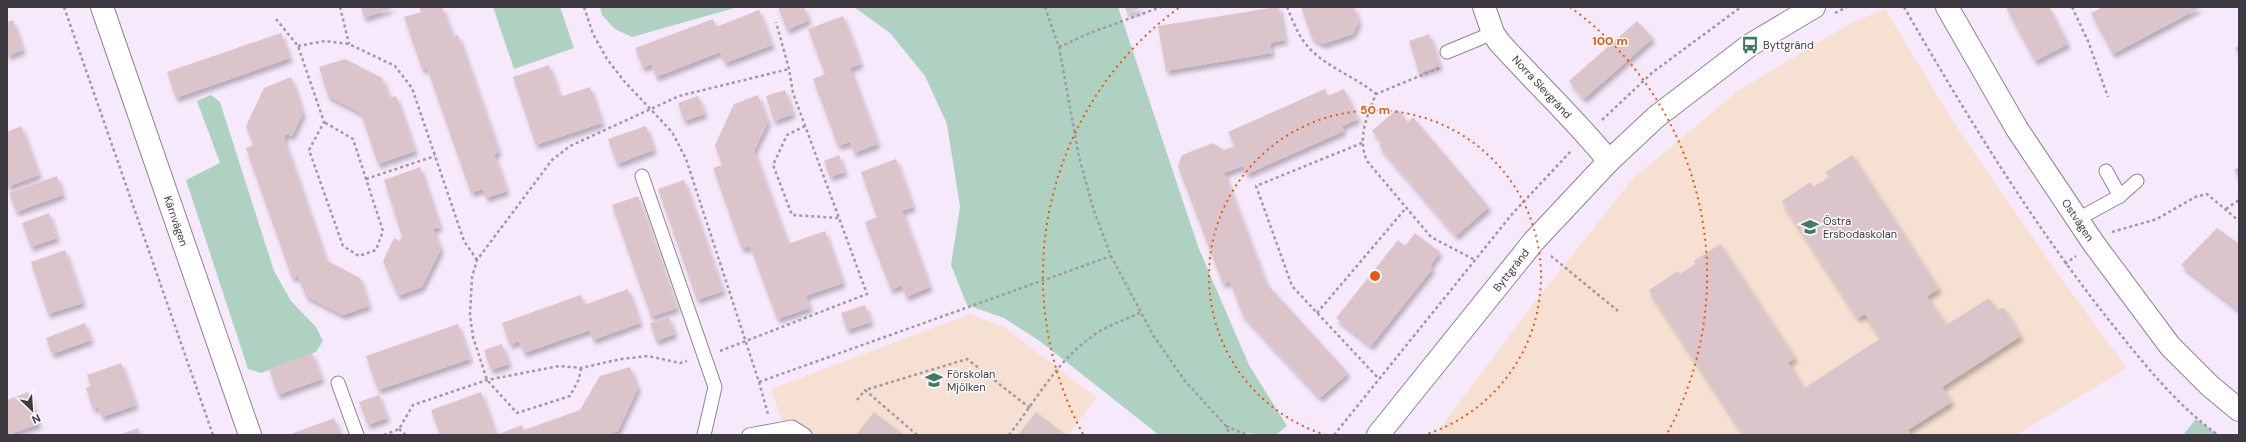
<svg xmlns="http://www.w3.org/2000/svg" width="2246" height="442" viewBox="0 0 2246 442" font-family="'DM Sans',sans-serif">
<defs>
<filter id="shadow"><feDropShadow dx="2.5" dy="4.5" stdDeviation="2" flood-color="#0004"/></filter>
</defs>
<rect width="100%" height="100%" fill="#f6e9fb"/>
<g fill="#f5e0d2">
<path d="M1885,9L1956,126L2057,273L2127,368L2016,435H1435L1531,307L1632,180L1736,92L1851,23Z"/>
<path d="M970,314L1004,327L1097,398L1068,435H787L771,389Z"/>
</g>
<g fill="#afd1c1">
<path d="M493,7H560L574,48L514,69Z"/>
<path d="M600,7H738L632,37L615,29L602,15Z"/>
<path d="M854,7H1118L1199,249L1249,365L1287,426L1276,435L1245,433L1243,435H1159L1041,342L1004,318L967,305L951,265L960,207L947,124L925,76L890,33Z"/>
<path d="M211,95L220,102L274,271L291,301L316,327L323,341L316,352L261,373L248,369L186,180L220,163L197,101Z"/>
<path d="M2196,419L2218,435H2183Z"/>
</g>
<g fill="#dbc5cb" filter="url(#shadow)">
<path d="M361,7H395L364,18Z"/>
<path d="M419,7H442L453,37L458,35L499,152L494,154L507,191L486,198L483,189L471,193L427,68L422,69L404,17L421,12Z"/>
<path d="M778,7H804L809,20L787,30Z"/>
<path d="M1125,7H1143L1127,13Z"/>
<path d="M1277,7H1279L1285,40L1270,43L1272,53L1166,71L1158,26Z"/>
<path d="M1301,7H1354L1359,22L1353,34L1323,44L1312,38Z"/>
<path d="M2006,7H2049L2068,44L2035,61Z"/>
<path d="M2103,7H2201L2113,54L2091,13Z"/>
<path d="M759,10L772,45L725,63L720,52L656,77L651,64L643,68L635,48L713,19L716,27Z"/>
<path d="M843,16L861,64L850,68L878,144L854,153L850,142L838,146L813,79L825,74L808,29Z"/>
<path d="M13,20L23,50L7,56V22Z"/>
<path d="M1637,21L1653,38L1584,99L1569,81Z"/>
<path d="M281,33L290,58L176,98L167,72Z"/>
<path d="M1429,34L1440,66L1419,73L1409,41Z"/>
<path d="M2239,46V55L2235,48Z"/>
<path d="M345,59L382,78L390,98L396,96L415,151L378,164L361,113L328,96L319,67Z"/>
<path d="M549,65L560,97L590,87L602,123L536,145L513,77Z"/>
<path d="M291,77L303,113L292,136L286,134L284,139L326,260L360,278L369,306L343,315L306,296L298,276L292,278L246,148L253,145L246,126L264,88Z"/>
<path d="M1325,89L1328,96L1344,89L1358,119L1342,126L1344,131L1247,174L1243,166L1224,173L1266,283L1348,373L1320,398L1242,314L1230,281L1223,284L1178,166L1182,155L1213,143L1224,150L1235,146L1228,132Z"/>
<path d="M785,90L793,114L774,121L766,96Z"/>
<path d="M758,95L768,122L754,151L788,244L825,231L843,283L806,296L810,308L777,319L750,246L742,249L713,168L722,165L715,145L734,104Z"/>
<path d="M698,96L705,114L684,121L678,103Z"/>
<path d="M1397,109L1408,122L1413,117L1489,207L1456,236L1379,146L1382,143L1372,131Z"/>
<path d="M21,126L39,175L7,187V132Z"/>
<path d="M646,126L654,150L617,164L608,139Z"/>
<path d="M839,155L845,172L830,177L824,161Z"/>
<path d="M1852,155L1939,289L1927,296L1946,325L1989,298L1997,311L2003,307L2021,336L1942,387L1952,402L1908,430L1911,435H1744L1649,290L1678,271L1680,274L1695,264L1694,261L1720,244L1795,358L1788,363L1804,388L1881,338L1865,314L1858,318L1782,201L1810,182L1813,187L1829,177L1826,172Z"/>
<path d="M896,159L913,207L902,211L930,287L906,297L902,285L891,290L865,222L877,217L861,172Z"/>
<path d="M420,167L440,227L433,229L441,249L422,287L398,296L383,261L394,238L400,241L402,236L384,180Z"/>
<path d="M2239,167V179L2234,170Z"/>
<path d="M57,176L63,195L16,212L9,193Z"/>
<path d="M684,180L723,291L697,300L658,189Z"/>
<path d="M638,196L677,308L651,317L612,205Z"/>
<path d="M49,213L57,238L31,247L22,223Z"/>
<path d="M2217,228L2239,244V310L2181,265Z"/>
<path d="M1415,233L1440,252L1430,266L1433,268L1371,346L1336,318L1398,240L1405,246Z"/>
<path d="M65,250L83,303L48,314L31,262Z"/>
<path d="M628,289L640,323L593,340L590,330L524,353L519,341L510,345L502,323L581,295L584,305Z"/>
<path d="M865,305L871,322L847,330L841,313Z"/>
<path d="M669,317L675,334L656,341L650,323Z"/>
<path d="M85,323L91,340L52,354L46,338Z"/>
<path d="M458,324L470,359L378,390L366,356Z"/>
<path d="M502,344L509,364L491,370L484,350Z"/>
<path d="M312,353L322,379L278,395L269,369Z"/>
<path d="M121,363L136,405L102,417L98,407L93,409L86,388L91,386L87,375Z"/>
<path d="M630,367L638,388L618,431L605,435H440L431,410L481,392L496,435L522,425L524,430L580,410L600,376Z"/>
<path d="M28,392L39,424L13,433L14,435H7V400Z"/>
<path d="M379,395L387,418L368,425L359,402Z"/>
<path d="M874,412L904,435H856Z"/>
<path d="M1036,412L1066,435H1018Z"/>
<path d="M334,418L340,435H292L291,434Z"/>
<path d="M138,428L140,435H119Z"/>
</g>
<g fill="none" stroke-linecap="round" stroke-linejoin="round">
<g stroke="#8f8493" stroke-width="15">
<g id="service">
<path d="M1447,52L1493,33"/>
<path d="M2106,171L2120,196"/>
<path d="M642,176L715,387L704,435"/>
<path d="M2078,219L2120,196L2137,181"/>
<path d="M338,383L357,435"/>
<path d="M749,435L792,427L805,435"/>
</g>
</g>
<g stroke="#8f8493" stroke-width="24">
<g id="minor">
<path d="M102,7L250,435"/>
<path d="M1484,7L1493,33L1499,42C1535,82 1575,119 1609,161"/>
<path d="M1947,7L2017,129L2094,244L2170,346L2210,386L2239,410"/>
<path d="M1378,435L1534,241L1609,161L1656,117L1750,45L1814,7"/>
</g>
</g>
<g stroke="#a198a5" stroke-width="2.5" stroke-dasharray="3 3" stroke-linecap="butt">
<path d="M64,7L213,435"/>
<path d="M340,7L349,44"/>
<path d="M584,7L593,34L607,59L624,81L672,132L686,159L759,382L768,414"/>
<path d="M1045,7L1059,47L1079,157L1094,211L1111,256L1153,335L1185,381L1226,426L1230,435"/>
<path d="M1287,7C1292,19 1297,33 1305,43C1322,66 1355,76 1376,94"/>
<path d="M1904,7C1966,115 2031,221 2108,319C2142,361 2174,403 2218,435"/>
<path d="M2072,7L2088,41L2108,97"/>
<path d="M1835,13L1847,7"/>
<path d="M276,19L298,46L324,122L309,150L343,246L359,256L376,250L383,231L353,139L324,122"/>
<path d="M298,46L325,41L349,44L395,66L412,88L464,241L477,260"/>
<path d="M1059,47L1090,33L1161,7"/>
<path d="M1439,68L1376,94C1367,116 1357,138 1367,161L1431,237L1475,260"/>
<path d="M1602,120L1653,72L1741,7"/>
<path d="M805,126L787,135L773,165L792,215L839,218"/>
<path d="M1362,143L1256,186L1292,286L1379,379"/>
<path d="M366,179L435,156"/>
<path d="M2226,209L2239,200"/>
<path d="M2112,232L2157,219L2195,197L2207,194L2239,221"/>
<path d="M1551,256L1618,311"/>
<path d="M2065,264L2076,256"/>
<path d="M1317,313L1406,208"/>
<path d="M720,351L867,294L793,93L789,69L776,22"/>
<path d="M581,368L579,379L570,396L517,413L487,380L473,337L470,315L472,277L477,260L552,160L570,146L679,96L789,69"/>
<path d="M759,382L1111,256"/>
<path d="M857,400L865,390"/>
<path d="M1226,426L1247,435"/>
<path d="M399,429L406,435"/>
<path d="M384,435L399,429L413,405L487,380L559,366L581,368L621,359L648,356L680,363L687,361"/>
<path d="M917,435L865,390L967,359L1030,408"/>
<path d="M1009,435C1035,402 1058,359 1094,335C1108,325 1126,320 1141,312"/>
<path d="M1334,435L1513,213L1572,150"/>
</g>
<use href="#service" stroke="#fff" stroke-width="13"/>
<use href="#minor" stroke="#fff" stroke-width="22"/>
</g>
<g fill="none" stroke="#e8590c" stroke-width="2" stroke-dasharray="2 4">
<path d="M1326 435A166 166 0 1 1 1424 435"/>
<path d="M1083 434A332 332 0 0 1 1180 7M1570 7A332 332 0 0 1 1667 434"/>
</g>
<defs>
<g id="bus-bare" transform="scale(1.38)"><path d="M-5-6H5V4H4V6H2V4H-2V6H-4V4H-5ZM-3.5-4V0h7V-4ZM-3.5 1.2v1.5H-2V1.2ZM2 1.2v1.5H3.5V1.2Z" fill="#3e7a65" stroke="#fdfbfe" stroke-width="2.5" paint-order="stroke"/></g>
<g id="school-bare" transform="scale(1.38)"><path d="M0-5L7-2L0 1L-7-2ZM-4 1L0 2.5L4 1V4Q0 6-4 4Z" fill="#3e7a65" stroke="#fdfbfe" stroke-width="2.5" paint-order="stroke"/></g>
</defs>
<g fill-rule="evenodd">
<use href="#bus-bare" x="1750" y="45"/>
<use href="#school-bare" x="1810" y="227"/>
<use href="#school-bare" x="934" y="380"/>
</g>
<g text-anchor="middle" stroke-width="3" stroke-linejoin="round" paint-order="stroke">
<g font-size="11" fill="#3f3a41" stroke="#fdfbfe" text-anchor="start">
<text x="1763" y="49">Byttgränd</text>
<text x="1823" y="225">Östra<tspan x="1823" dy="13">Ersbodaskolan</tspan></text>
<text x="947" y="378">Förskolan<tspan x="947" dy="13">Mjölken</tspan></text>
</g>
<g font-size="11" fill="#3f3a41" stroke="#fdfbfe">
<text transform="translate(1542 87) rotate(47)" y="4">Norra Slevgränd</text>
<text transform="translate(2078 220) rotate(56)" y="4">Ostvägen</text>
<text transform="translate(176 221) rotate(71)" y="4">Kärnvägen</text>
<text transform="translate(1511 270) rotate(-52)" y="4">Byttgränd</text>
</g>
</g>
<circle cx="1375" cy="276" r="6" fill="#e8590c" stroke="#fdfbfe" stroke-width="2"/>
<g font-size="12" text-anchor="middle" font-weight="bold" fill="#e8590c" stroke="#fdfbfe" stroke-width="3" stroke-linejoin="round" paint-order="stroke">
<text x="1610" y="45">100 m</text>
<text x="1375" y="114">50 m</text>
</g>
<rect width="2246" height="442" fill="none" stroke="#3f3a41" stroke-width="16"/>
<g transform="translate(32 410) rotate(155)" stroke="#fdfbfe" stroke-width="3" paint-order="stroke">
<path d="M0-3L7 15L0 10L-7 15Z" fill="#3f3a41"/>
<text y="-6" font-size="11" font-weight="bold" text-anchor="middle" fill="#3f3a41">N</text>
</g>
</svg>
